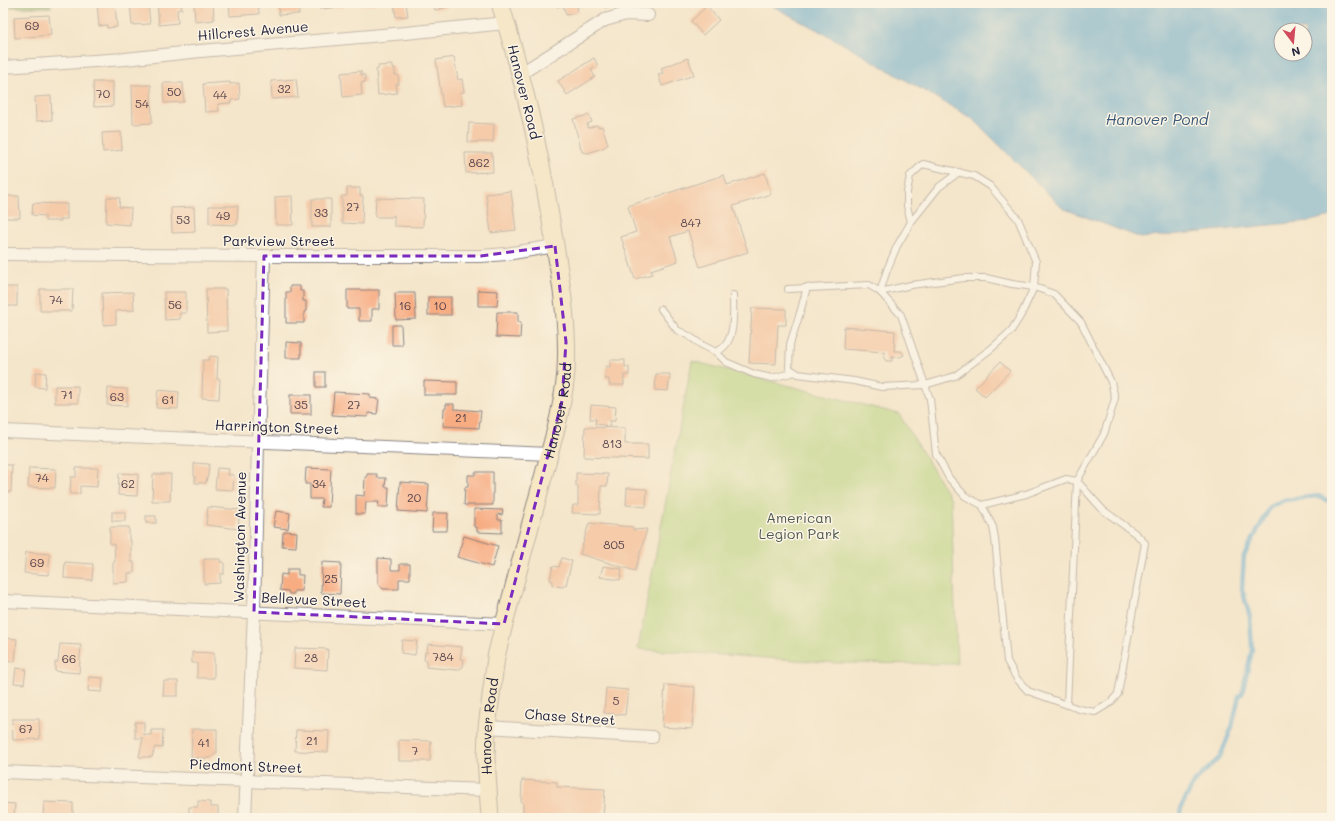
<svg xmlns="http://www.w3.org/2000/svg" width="1335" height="821" viewBox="0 0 1335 821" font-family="Mali,sans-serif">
<rect width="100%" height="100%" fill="#fcf5e5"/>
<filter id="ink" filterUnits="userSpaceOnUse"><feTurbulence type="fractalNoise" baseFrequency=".025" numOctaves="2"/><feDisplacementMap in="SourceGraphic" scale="8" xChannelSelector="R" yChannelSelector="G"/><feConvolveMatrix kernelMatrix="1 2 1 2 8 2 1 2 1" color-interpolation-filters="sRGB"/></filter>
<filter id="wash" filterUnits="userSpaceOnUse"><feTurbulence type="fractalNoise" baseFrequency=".012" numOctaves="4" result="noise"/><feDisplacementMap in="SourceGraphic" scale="16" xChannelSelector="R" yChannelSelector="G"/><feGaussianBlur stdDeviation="0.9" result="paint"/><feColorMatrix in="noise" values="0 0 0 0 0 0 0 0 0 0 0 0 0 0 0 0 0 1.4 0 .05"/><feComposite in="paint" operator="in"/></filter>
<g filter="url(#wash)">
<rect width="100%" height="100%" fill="#f4e6cb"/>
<path fill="#b1d57e" stroke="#6a7c5c" d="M692,361L899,414L951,499L957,664L838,663L638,649Z"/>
<path fill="#8cb66d" stroke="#576c54" d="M3,3H50L51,7H3Z"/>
<path fill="#5ca9d5" stroke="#3f6688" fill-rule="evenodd" d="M767,3H1332V216L1310,221L1141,238L1062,208L973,119L838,41ZM1281,30H1305V54H1281Z"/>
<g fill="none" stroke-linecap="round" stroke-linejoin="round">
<path stroke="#5ca9d5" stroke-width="4.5" d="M1179,818L1182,805L1195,781L1220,757L1232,727L1239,696L1242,694L1252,650L1250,617L1242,589L1244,556L1270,507L1284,500L1319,496L1332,503"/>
</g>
<g id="blocks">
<g fill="#f7ac82">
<path d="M97,3H115L117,27L107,28V25L99,26Z"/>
<path d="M130,3H148L150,24L132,25Z"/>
<path d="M157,3H181L182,9L177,10L178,23L159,25Z"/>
<path d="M194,3H213L214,20L195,22Z"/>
<path d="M229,3H258L259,14L230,16Z"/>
<path d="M278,3H298L299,14L279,15Z"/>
<path d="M319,3H345V7L319,9Z"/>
<rect x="357" y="3" width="20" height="2"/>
<path d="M394,3H406L408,16L396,17Z"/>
<path d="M433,3H451L452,6L435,10Z"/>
<path d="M555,3H587L577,7L578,12L566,15L563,5L557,7Z"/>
<path d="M604,3H620L605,8Z"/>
<path d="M707,6L719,20L703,35L691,21Z"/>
<path d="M49,15L51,35L15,38L14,17Z"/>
<path d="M454,57L458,80L462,79L464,92L460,93L462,105L443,107L436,60Z"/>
<path d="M594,58L598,66L591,70L595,77L567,95L558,81Z"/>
<path d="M688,58L694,75L662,86L658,74L663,73L661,68Z"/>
<path d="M393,65V68H395V75H398L399,84H396L397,93L378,95L376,70L378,69V66Z"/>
<path d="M361,71V75H365V82L361,83L362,95L343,97L341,73Z"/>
<path d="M296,79L298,97L272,99L271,81Z"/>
<path d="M93,82H113V106L94,107Z"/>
<path d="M230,82V84L239,83L240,99L231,100V103L218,104L219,111L205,112L203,84Z"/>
<path d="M163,83H183L184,102L164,103Z"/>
<path d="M132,85H151L152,123L133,124Z"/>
<path d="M51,96L52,120L36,121L35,97Z"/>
<path d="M5,101L6,120H3V102Z"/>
<path d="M589,115L592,122L587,124L588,128L597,125L598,127L602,126L608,144L605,147L588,153L582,152L573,119Z"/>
<path d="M469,123L494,124L493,142H468Z"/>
<path d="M121,132L122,150L103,152L102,133Z"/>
<path d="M465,153H492L493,172L466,173Z"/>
<path d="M765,173L771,194L733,206L748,252L700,267L688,231L670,237L678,261L651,270L652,274L635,279L621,237L636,232L628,206L724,175L727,185Z"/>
<path d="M347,188H360V196H363L362,224L342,223V196H347Z"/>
<path d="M511,191L516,230L491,233L486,194Z"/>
<path d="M3,196H19L20,218H3Z"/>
<path d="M292,196L293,225H276L275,197Z"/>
<path d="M107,197L120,198L119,207L131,208L130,225L106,223Z"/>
<path d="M376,198L424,199L423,227L394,226V215L391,217H375Z"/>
<rect x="312" y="199" width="19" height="28"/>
<path d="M33,203L67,204V219H61V221H45V216L32,215Z"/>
<path d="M209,206H238L237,225L211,224V223H209Z"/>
<path d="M194,207L195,232L172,233L171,208Z"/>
<path d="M290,286H300V291H303V301H306V311L304,312V323H286V292H290Z"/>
<rect x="3" y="287" width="14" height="19"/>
<path d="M40,289H73L72,311H40Z"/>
<path d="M206,289H226L227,331L207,332Z"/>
<path d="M347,290H379V309H372V321H359V309H347Z"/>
<path d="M478,290L498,291L497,306H478Z"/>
<path d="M133,292L134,310L116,311V324L103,325L102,293Z"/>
<path d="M164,292H186V313H180V319L165,320Z"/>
<path d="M395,293H415L416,319L396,320Z"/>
<rect x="428" y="297" width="23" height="18"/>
<path d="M752,308L786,309V325H778L776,364L749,363Z"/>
<path d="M497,312H518V322H521L520,338L496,337Z"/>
<path d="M392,325H401L402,345H392Z"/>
<path d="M844,327L895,331L894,351H901L904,355L900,357H892V361H886L884,358V352L843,349Z"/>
<path d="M286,342L301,343V358H286Z"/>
<path d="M210,356L218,357L217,379H220L219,399L202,398L203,360H209Z"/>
<path d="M610,360H625V367H629V375H624V385H609V379H605L606,366L610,367Z"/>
<path d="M1000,362L1010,371L985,397L975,388Z"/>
<path d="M36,372L46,373L45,388L35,387Z"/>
<rect x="316" y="372" width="9" height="15"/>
<path d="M656,374H670L668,391L655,390Z"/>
<path d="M424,381L457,382V395H424Z"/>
<rect x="55" y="386" width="23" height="17"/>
<path d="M108,388L127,389V406L107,405Z"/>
<path d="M158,390L179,392L178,409L156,408Z"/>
<path d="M334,392L370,394V398L379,399L377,414L368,413V417L332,415Z"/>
<rect x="290" y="395" width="21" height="19"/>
<path d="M446,404H454V409L481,411L479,428L443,426L444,409L446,408Z"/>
<path d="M591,405L616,407L615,421H610V426L595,424L596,419H590Z"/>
<path d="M585,427L625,428V444H648V459L584,457Z"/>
<path d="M194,463L209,464L208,476L207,477L206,483H195V476H194Z"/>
<path d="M3,465H12L11,492H3Z"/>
<path d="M29,468L56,469L55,488L28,487Z"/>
<path d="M76,468H98L97,487L80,486V494H70L71,477H76Z"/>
<path d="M217,468L229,469L228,475H234L233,490L215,489Z"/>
<path d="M306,468L331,469L329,507H321L322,499H310V484H305Z"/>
<path d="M475,472H493V505H464L465,487H468V475H475Z"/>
<path d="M119,473L138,474L137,496L118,495Z"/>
<path d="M576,473L608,474L607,486H601L600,514L572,513L573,505H578V486H576Z"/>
<path d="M153,474H171L170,501H152Z"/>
<path d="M367,474H377V478H386L385,487H389L388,507H378L379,502H366L365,514H356V495L364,496L365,477H367Z"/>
<path d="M400,482L429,484L427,513L398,511Z"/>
<path d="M627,488L647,489L646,507L626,505Z"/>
<path d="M208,507L240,510L238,529L206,525Z"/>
<path d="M474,509L503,510L502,515L498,514V520H502V533L477,532V527H474Z"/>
<path d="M276,511L290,513L288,529L273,527Z"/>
<rect x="112" y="512" width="13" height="9"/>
<path d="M433,513H448L447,531H432Z"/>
<rect x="146" y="516" width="10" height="7"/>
<path d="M589,523L633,527V530L647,529L635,571L580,554Z"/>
<path d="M110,527H129V540H131V562H134V573H128V582L113,583V562H115L114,544H110Z"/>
<path d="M286,531L297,532L296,547L282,546L283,533Z"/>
<path d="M464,536L498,546L492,567L457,557Z"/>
<path d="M26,552L50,554L48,575L24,573Z"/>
<path d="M3,555L6,556L5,572H3Z"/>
<path d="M378,558L391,559V570H400V564H410V579H399V589H383L378,583Z"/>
<path d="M562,558L572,561L566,585L562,587L552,585L553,581L550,580L553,566L559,567Z"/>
<path d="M204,559H220V562H224V574H220V583L204,584Z"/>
<path d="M65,562L93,564L92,580L64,578Z"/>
<path d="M322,562L341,563L340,594L321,593Z"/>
<path d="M603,566L622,569L620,580L600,577Z"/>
<path d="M289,569H298V575H303L302,591H294V594H289L288,591L280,590L281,574L287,575V570Z"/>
<path d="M3,638L17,639L15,662L3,661Z"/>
<path d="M402,640L417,641L415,655L401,653Z"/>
<path d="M60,644L81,645L79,673L55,671V662H58Z"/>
<path d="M428,644L462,647L460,659H464L463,667L457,670L426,667L427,660H424L425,652H427Z"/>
<path d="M295,648L328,649L327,670L294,668Z"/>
<path d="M192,652L214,653V678H197V663H192Z"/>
<path d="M16,668L26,669L24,684L14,683Z"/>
<path d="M89,677L103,678L102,692L88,691Z"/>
<path d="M164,681H178V696H163Z"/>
<path d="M665,685L695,687L692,729L662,727Z"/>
<path d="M606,688L628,690L625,715L604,713Z"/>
<path d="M12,719H39L40,739L13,740Z"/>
<path d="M135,722H144V735H151V730H163L162,748L155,747L152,757H139L143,738H135Z"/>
<path d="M192,729H217V753L210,758H191Z"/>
<path d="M296,730L329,731L328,752L295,751Z"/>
<path d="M399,740L431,741L430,761H399Z"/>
<path d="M522,780L557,782V787L605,789L603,818H523V802H521Z"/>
<path d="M198,801L210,802V807H218V818H171V814L189,815V807H198Z"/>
<path d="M44,802L73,803V818H43Z"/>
<path d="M3,803L15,804L14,818H3Z"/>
</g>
</g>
</g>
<g filter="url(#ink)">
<use href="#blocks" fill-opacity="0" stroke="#8b8483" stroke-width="1"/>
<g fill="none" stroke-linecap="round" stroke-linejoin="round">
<g stroke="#8b8483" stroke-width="8">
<g id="lane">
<path d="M959,172L939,187L911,222L897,246L887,270L880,292L911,285L964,278H986L1012,284L1034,287L1054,294L1081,322L1111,382L1115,398L1111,412L1104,434L1077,481L1067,704"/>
<path d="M807,287L800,313L790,344L789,368L798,374L854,381L882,387L925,385L955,376L992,348L1011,331L1021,315L1034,287L1036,262L1018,219L990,186L974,176L923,164L910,176L907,192V206L911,222"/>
<path d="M788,289L869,285L880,292L901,315L930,399L936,454L949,478L965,496L982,505L1026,494L1066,479L1077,481L1103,510L1136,534L1145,543L1118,694L1110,703L1095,712L1079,709L1028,691L1017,679L1007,661L995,539L993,527L982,505"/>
<path d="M661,309L677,330L689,336L702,345L716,352C737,344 733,313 733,295"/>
<path d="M716,352L726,362L754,374L772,378L795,372"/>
</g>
</g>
<g stroke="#8b8483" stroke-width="14">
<g id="street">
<path d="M3,67L125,59L201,51L405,33L506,23"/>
<path d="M520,74L605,20L626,14L648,15"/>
<path d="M3,254L264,256H481L506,254L555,246"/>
<path d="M3,431L549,454"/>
<path d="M3,601L504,624"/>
<path d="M487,727L652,737"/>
<path d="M3,772L487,790"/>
<path d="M245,818L254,612L258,441L264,256"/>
</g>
</g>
<g stroke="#8b8483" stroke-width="19">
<g id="secondary">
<path id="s1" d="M490,818L486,758L487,727L496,657L504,624L557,425C561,407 565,389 566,371C569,321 559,270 551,221C539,147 522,74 500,3"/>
</g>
</g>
<use href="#lane" stroke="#fff" stroke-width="6"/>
<use href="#street" stroke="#fff" stroke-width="12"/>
<use href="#secondary" stroke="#f7e8c3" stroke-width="17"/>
</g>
</g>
<path d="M0 0H1335V821H0ZM555,246L566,342L562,401L504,624L254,612L264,256H481Z" fill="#f4e6cb" fill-opacity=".55" fill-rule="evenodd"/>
<path fill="none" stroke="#7b2cbf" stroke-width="3" stroke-dasharray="8 5" stroke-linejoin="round" d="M555,246L566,342L562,401L504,624L254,612L264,256H481Z"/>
<g text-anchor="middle" stroke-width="3" stroke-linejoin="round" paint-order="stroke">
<g font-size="12" fill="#57444d">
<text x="32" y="30">69</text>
<text x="284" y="93">32</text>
<text x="174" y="96">50</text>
<text x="103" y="98">70</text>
<text x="220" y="99">44</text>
<text x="142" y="108">54</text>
<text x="479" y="167">862</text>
<text x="353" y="211">27</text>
<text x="321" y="217">33</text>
<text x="223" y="220">49</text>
<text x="183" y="224">53</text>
<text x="691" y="227">847</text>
<text x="56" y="304">74</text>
<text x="175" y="309">56</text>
<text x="405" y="310">16</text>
<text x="440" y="310">10</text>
<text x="67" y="399">71</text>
<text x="117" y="401">63</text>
<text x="168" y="404">61</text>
<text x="301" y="409">35</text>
<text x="354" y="409">27</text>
<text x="461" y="422">21</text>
<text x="612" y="448">813</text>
<text x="42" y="482">74</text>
<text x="128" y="488">62</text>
<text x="319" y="488">34</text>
<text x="414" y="502">20</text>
<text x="614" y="549">805</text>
<text x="37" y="567">69</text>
<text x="331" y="583">25</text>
<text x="443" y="661">784</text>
<text x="311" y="662">28</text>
<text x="69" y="663">66</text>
<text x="616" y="705">5</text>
<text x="26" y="733">67</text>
<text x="312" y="745">21</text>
<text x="204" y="747">41</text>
<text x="415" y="755">7</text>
</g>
<g font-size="14" fill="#22223b" stroke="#fcf5e5">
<text transform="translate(253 31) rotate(-5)" y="5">Hillcrest Avenue</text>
<text transform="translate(524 92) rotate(76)" y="5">Hanover Road</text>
<text x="279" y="246">Parkview Street</text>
<text dy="5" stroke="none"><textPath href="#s1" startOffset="416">Hanover Road</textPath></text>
<text transform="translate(277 427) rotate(2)" y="5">Harrington Street</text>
<text transform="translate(240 537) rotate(-89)" y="5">Washington Avenue</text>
<text transform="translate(314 600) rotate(3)" y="5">Bellevue Street</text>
<text transform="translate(570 717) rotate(4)" y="5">Chase Street</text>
<text dy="5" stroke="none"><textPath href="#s1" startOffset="92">Hanover Road</textPath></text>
<text transform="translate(246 766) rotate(2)" y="5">Piedmont Street</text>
</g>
<g font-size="14" fill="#4d584f" stroke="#fcf5e5">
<text x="799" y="523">American<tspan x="799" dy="16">Legion Park</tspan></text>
</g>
<g font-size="15" font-style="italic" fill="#395879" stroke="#fcf5e5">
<text x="1157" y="125">Hanover Pond</text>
</g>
</g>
<rect width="1335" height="821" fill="none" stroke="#fcf5e5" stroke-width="16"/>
<g transform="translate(1293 42) rotate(164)"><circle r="19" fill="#fcf5e5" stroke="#a5a1a1"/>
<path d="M0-3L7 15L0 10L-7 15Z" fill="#d1495b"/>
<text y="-6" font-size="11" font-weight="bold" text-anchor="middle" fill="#22223b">N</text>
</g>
</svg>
